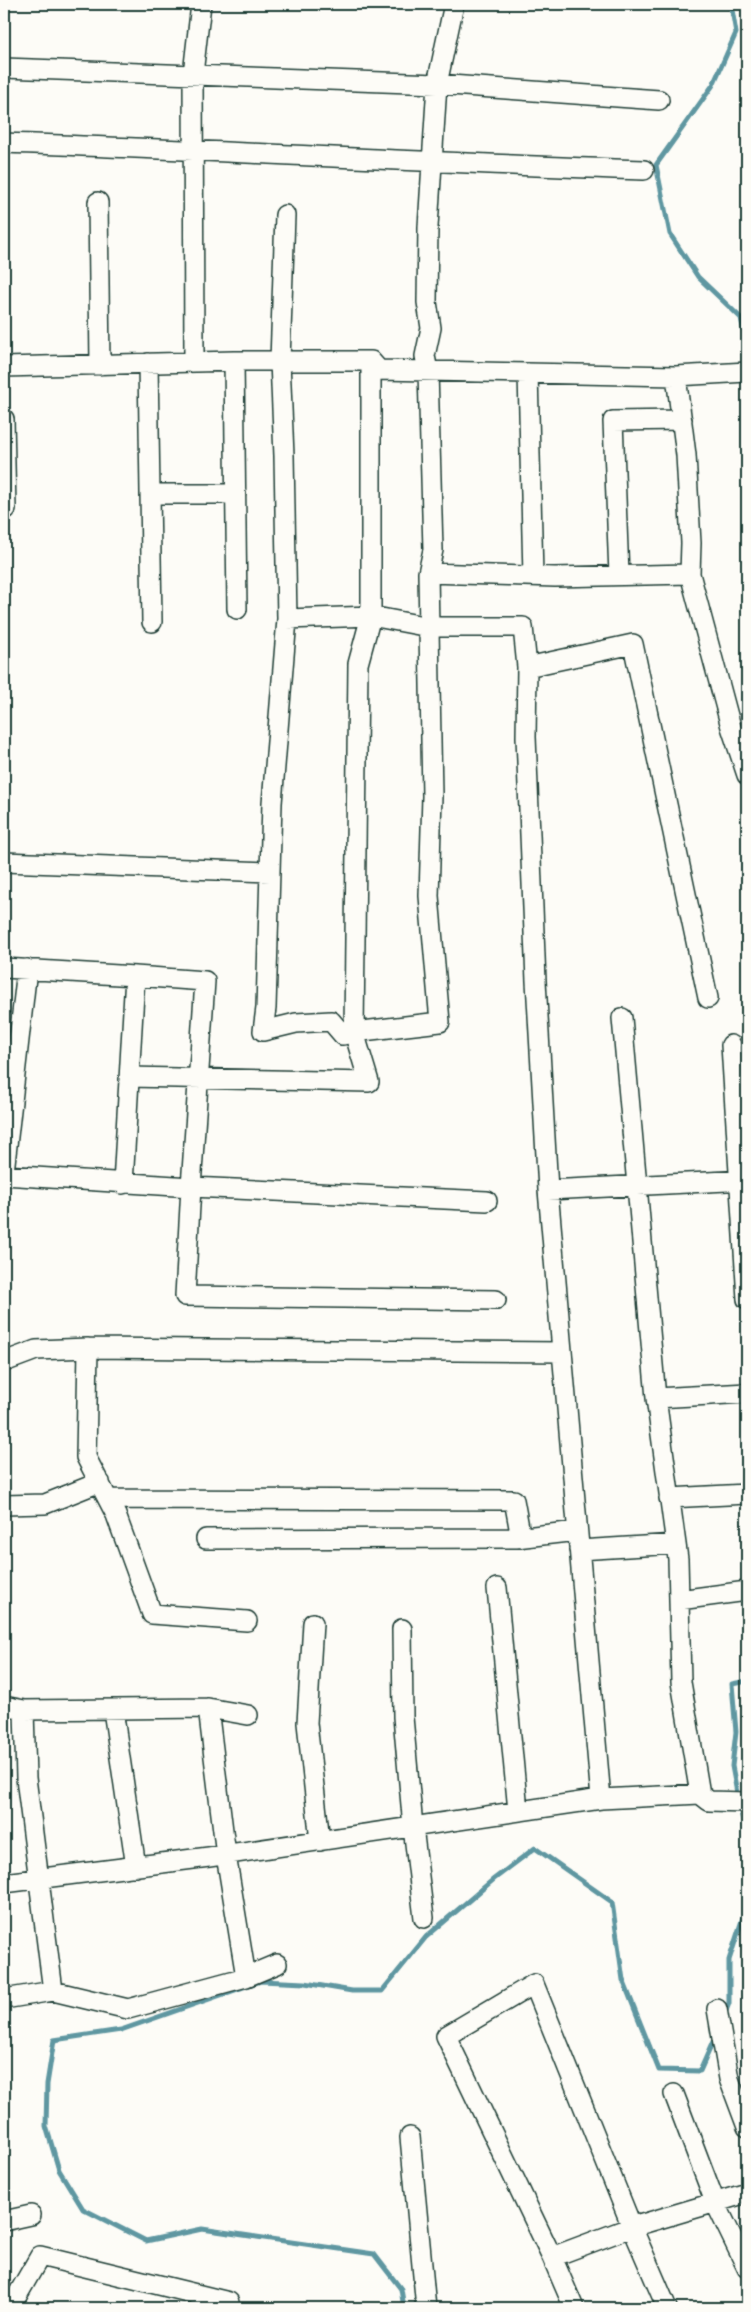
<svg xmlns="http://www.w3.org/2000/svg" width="751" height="2312" font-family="Delius,sans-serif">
<rect width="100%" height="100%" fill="#fdfcf7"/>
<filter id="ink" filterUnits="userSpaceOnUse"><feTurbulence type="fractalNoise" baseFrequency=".02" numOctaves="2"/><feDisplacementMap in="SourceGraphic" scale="10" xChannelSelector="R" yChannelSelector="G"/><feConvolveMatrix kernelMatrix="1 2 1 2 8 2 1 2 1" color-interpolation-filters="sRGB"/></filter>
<g filter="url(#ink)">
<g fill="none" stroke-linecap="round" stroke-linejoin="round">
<path stroke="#5f97a1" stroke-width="5" d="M731,4l5,29 -23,52 -57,80 14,69 28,43 43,41 6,27
M747,576v4
M738,1798l-6,-32 4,-34 -4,-48 15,-3
M740,1806l7,36
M724,2016l5,-13v-43l18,-55
M404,2308l-3,-19 -27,-35 -172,-25 -56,12 -63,-32 -24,-39 -13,-44 1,-42 7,-44 67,-10 140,-49 44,2 47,8h30l44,-54 68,-58 41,-31 77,54 11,78 36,90 41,1 16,-36"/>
<defs>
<path id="minor" d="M454,4l-17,80 -9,143 -1,75 4,26 -6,28 3,15 5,179 -5,23 127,4 135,-3
M4,68l433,16 222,16
M4,143c213,7 426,20 640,27
M98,202l2,163
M285,215l-5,146 4,95 3,163 84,-3 58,11h94l4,40 -1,70 10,244 12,209 53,609 99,-5 9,7 38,1
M234,361l3,248
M371,361v255l-13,48 -4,368 86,-10 -11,-126 3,-100 -4,-223
M194,362l-1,-288 8,-70
M148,363l4,259
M4,367l230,-6h137l8,9 297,6 71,-4
M528,373l5,203
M676,376l10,79 5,88 -1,31 41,153 16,48
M4,419l2,90h-2
M150,494h86
M619,575l-6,-154 69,-1
M527,667l106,-23 75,354
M4,862l266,10
M4,968l131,8 -12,208
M135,976l70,5 -14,206 296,14
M622,1018l34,380 22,161 3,123 19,112
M731,1045l16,254
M129,1077l240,5 -15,-50 -11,3 -12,-14 -35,2 -33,8 3,-23 6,-205 15,-184
M4,1172l23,-203
M4,1175l187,12 -6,109 311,4
M548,1190l199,-10
M88,1348l-2,109 30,58 36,99 95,7
M4,1362l32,-12 52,-2 474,4
M656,1398l91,-5
M669,1498l78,-4
M108,1499l406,1 7,38
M4,1505l41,-1 55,-22
M206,1539l310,-1 61,-7
M579,1550l97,-6
M497,1588l21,223
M679,1600l68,-9
M313,1623l-6,100 13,118
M402,1629l1,88 10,110 11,91
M4,1706l20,4 184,-2 40,7
M208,1708l18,147 20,122
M24,1710l2,68 27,213
M113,1710l23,157
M4,1883l205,-26 392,-58
M534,1984l98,243 -80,30 -106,-221z
M4,1999l49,-8 75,18 118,-32 31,-13
M717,2009l12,70 18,48
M674,2094l41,108 32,66
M410,2137l16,171
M4,2221l27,-6
M552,2257l22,51
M10,2308l30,-52 189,46v6
M667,2308l-35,-81 115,-34"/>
</defs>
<use href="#minor" stroke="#1f3d34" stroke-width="22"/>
<use href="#minor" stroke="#fdfcf7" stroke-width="19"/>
</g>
</g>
<rect width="751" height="2312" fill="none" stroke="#fdfcf7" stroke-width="20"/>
<rect x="10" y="10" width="731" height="2292" fill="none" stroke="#1f3d34" stroke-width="2" filter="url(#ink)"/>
</svg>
